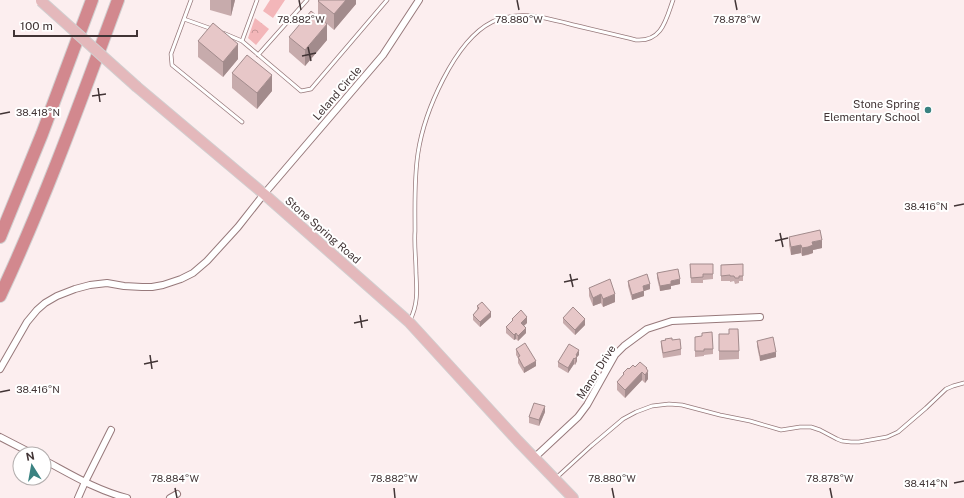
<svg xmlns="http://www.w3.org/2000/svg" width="964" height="498" font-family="'Public Sans',sans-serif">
<defs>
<pattern id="park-crowns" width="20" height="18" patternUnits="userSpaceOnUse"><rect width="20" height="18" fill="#f3b6b9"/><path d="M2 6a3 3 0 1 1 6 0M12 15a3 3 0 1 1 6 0" fill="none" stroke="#c69597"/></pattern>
</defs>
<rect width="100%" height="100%" fill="#fceeef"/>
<path fill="#f3b6b9" d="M270,0h15l-12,18 -10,-7z"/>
<path fill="url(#park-crowns)" d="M255,18l14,11 -13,16 -8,-7z"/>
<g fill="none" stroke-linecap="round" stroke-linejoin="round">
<defs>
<path id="lane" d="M191,0l-20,54 1,11 70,57
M257,0l-15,41 59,50 10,-2 76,-89
M184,19l28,10
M223,33l19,8
M258,55l49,-55
M410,320c8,-15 7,-30 6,-47 0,-14 -2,-28 -1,-42 0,-26 -1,-52 3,-78 6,-40 36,-112 74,-131 7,-4 15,-5 23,-6 17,-2 35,3 51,7 23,6 47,11 70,17 26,2 30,-20 37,-40
M556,478l35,-32 32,-27 13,-7 16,-6 17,-2 13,1 38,10 30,6 31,9 19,-3h11l9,3 17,9 5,2 9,1h8l28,-5 11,-5 28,-24 20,-19 7,-3 11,-3"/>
<path id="street" d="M0,369l27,-47 10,-12 8,-7 12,-7 18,-7 15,-4 17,-2 17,3 18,1h10l11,-2 18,-6 12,-6 14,-12 31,-34 26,-33 119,-139 36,-55
M0,437l33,17
M534,458l44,-41 9,-12 19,-34 9,-16 9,-9 23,-17 25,-8 88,-4
M44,460c28,15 52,30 83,38
M78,498l7,-16 26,-52
M170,498l7,-4"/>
<path id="primary" d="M137,87l127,107 145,128 109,119 55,57"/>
<path id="highway" d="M0,237l42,-103 50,-134
M0,296c45,-96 81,-196 118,-296"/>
</defs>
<use href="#lane" stroke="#97797b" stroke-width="4.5"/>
<use href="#street" stroke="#97797b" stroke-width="8"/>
<use href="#primary" stroke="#d1cecf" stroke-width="12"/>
<use href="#highway" stroke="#d1cecf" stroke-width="14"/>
<use href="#lane" stroke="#fff" stroke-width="3"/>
<use href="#street" stroke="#fff" stroke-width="6"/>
<use href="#primary" stroke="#e4b8bb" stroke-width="10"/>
<use href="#highway" stroke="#d2888e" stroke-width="12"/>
<defs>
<path id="primary-bridge" d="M41,1l96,86"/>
</defs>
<use href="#primary-bridge" stroke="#d1cecf" stroke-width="12" stroke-linecap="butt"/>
<use href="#primary-bridge" stroke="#e4b8bb" stroke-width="10"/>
</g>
<path fill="#c7abac" d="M210,0h25l-4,16 -21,-6z
M356,0v4l-22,26 -16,-14v-15z
M289,37l38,3 -22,26 -16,-14z
M198,41l40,18 -15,18 -25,-20z
M232,73l40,18 -15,18 -25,-21z
M789,237l33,11 -9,2v3l-5,2 -6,1 -1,-3 -10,2 -2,-10z
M690,264h23v15l-10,1v3h-12z
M743,264v17h-4v2l-4,1 -1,-3 -4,1v-1h-9v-16z
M657,273l23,11 -9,2v3l-11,2 -3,-13z
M628,281l22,8 -6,2v5l-12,4 -4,-14z
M589,288l26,14 -12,5 -2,-4 -8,3 -4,-10z
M477,306l14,11 -11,10 -7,-7v-5l4,-5z
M563,318l22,7 -10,10 -12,-12z
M512,319l15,4 -3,3 2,7 -8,8 -2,-2 -2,1 -8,-7v-6l6,-5z
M719,334l20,17v8l-20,1z
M672,340l9,9v6l-18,3 -2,-12v-5z
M757,341l19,16 -16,4 -3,-15z
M695,342l18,7v5l-9,1v1l-9,1z
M516,349l20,17 -12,7 -6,-10v-5l-2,-3z
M579,355l-2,2v4l-2,4 -1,-1 -6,9 -10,-6v-5z
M635,367l12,2 1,10 -3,4 -3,-3 -17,18 -8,-8v-8l6,-7v-2l6,-4z
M545,412l-6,14 -10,-3v-6z"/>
<path fill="#a28b8c" d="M231,0h4l-4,16z
M346,0h10v4l-22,26v-16z
M327,24v16l-22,26v-16z
M238,44v15l-15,18v-15z
M272,75v16l-15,18v-16z
M822,240v8l-9,2v3l-11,3v-8l10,-6z
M801,245v8l-10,2v-8z
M680,279v5l-9,2v3l-11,2v-5l11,-5z
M650,284v5l-6,2v5l-12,4v-5l11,-9z
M601,294v9l-8,3v-8z
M615,294v8l-12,5v-8z
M491,312v5l-11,10v-5z
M527,317v6l-6,5v-5z
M585,319v6l-10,10v-5z
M526,328v5l-8,8v-5z
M516,333v6l-2,1v-5z
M579,350v5l-2,2v4l-2,4 1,-10z
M776,352v5l-16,4v-5z
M574,358v6l-6,9v-5z
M536,361v5l-12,7v-5z
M646,368h1v5l1,-2v8l-3,4v-8z
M642,372v8l-17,18v-8z
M545,406v6l-6,14v-6z"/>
<path fill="#e7c7c8" stroke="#a28b8c" d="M319,0h27l-12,14 -16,-13z
M311,11l16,13 -22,26 -16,-13z
M213,23l25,21 -15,18 -25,-21z
M247,55l25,20 -15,18 -25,-20z
M820,230l2,10 -10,2 1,3 -5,2 -6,1 -1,-3 -10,2 -2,-10z
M690,264h23v10h-10v3l-12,1z
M743,264v12h-4v2h-4l-1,-2h-4v-1l-9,1v-11z
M678,269l2,10 -9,2v3l-11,2 -3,-13z
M647,274l3,10 -7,2 1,5 -12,4 -4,-14z
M610,279l5,15 -12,5 -2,-5 -8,4 -4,-10z
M482,302l9,10 -11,10 -7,-7 6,-7 -2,-2z
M573,307l12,12 -10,11 -12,-12z
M521,310l6,7 -6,6 5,5 -8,8 -2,-3 -2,2 -8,-8 7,-7 -1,-1z
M729,329h9l1,22h-20v-17h10z
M712,332l1,17h-9v2h-9v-14l7,-1v-3z
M773,337l3,15 -16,4 -3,-15z
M672,338v2l8,-1 1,10 -18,4 -2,-12 5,-1 -1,-1z
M525,343l11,18 -12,7 -6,-11 2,-1 -4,-7z
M569,344l10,6 -3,5 1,1 -2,3 -1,-1 -6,10 -10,-6z
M640,362l7,6h-1l2,3 -3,4 -3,-3 -17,18 -8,-8 7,-8 -1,-1 5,-5 1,1 4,-4 2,2z
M534,403l11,3 -6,14 -10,-3z"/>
<path fill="none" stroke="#413435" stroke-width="1.5" d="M299,0l2,10M517,0l2,10M735,0l2,10M308,47l3,14M302,56l14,-3M98,88l2,14M92,96l14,-2M0,114l10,-2M954,206l10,-2M780,233l3,14M775,241l13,-3M570,274l3,13M564,282l14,-3M360,315l2,13M354,323l14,-3M150,355l2,14M144,364l14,-3M0,392l10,-2M954,483l10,-2M175,488l2,10M394,488l1,10M612,488l2,10M830,488l2,10"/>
<circle fill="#3a8281" stroke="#fff" stroke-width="1.5" cx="928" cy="110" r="4"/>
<g text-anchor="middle" stroke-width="4" stroke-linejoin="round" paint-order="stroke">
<g font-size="11" fill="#413435" stroke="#fff">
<text transform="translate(337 93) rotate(-49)" y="4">Leland Circle</text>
<text transform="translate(323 230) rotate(41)" y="4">Stone Spring Road</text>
<text transform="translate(596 372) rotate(-57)" y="4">Manor Drive</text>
</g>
<g font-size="11" fill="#413435" stroke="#fff" text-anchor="end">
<text x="920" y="108">Stone Spring<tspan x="920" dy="13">Elementary School</tspan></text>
</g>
</g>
<g font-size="10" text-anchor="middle" fill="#413435" stroke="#fff" stroke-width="4" stroke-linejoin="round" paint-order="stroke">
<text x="301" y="23">78.882°W</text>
<text x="519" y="23">78.880°W</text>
<text x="737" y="23">78.878°W</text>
<text x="38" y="116">38.418°N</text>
<text x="926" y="210">38.416°N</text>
<text x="38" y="393">38.416°N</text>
<text x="175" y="482">78.884°W</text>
<text x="394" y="482">78.882°W</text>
<text x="612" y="482">78.880°W</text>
<text x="830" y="482">78.878°W</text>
<text x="926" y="487">38.414°N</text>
</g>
<g transform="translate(32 466) rotate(349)"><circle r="19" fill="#ffffff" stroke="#b3aeae"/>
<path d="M0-3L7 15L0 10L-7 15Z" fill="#3a8281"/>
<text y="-6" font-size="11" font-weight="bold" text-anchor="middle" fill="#413435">N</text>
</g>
<path d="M14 30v6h123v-6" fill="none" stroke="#413435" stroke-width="2"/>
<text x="20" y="30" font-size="12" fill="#413435" stroke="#ffffff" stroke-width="3" paint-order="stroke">100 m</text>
</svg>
